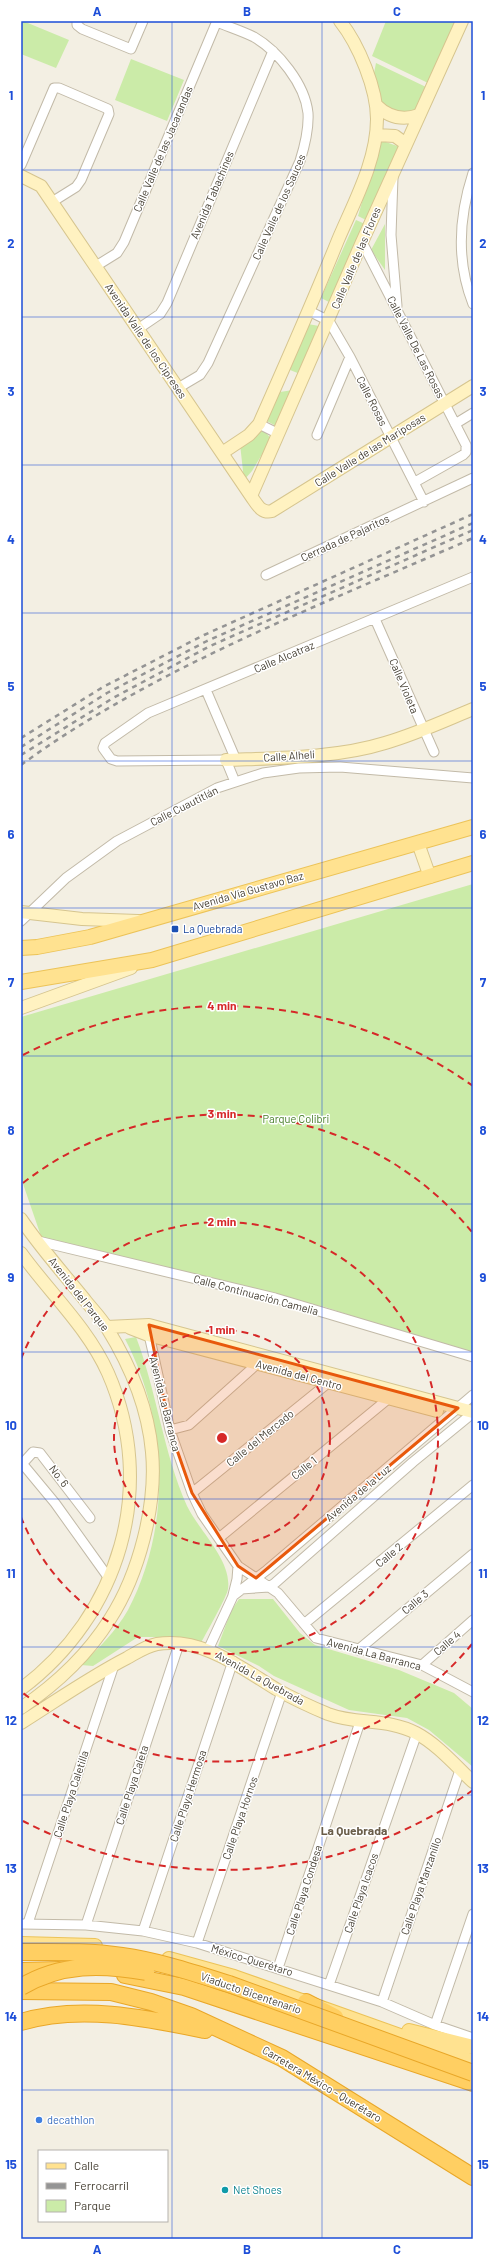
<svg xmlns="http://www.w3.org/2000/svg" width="494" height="2260" font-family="Barlow,sans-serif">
<rect width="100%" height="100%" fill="#f3efe3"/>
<path fill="#cbeba8" d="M23,21l46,19 -13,28 -35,-14v-29z
M386,21h72l-30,62 -56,-27z
M131,59l53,21 -17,41 -52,-21z
M376,63l50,24 -8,21 -10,8h-12l-18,-14 -5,-24z
M380,140l20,7 -32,74 -10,-5z
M356,220l9,4 -32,80 -12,-6z
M385,224v46l-14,-20z
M308,324l11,2 -19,48 -10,-4z
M293,390l-17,36 -11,-6 15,-28z
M264,430l7,9 -19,32 -8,9 -4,-36z
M473,884v472l-148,-49 -282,-65 -22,-64v-161z
M136,1337c21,55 27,115 51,169 12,25 45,54 41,83 -1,8 -22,44 -27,54l-26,-6h-37l-45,29 -12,-1c18,-17 35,-34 47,-55 44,-84 40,-189 -3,-271z
M239,1599h34l27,34 15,12 84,25 55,23 19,16v58l-44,-37 -22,-12 -58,-8 -75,-34 -15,-10 -41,-20 13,-35z"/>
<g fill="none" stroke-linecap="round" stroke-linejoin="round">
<defs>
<path id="street" d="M77,21v4l5,4 49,20 12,-28
M21,165l33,-77h5l49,21 1,5 -28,66 -5,7 -24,15
M473,173c-14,43 -17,88 0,131
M393,177l-2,58 6,71
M362,242l104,203v7l-3,3 -48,27
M96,266l21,-13 7,-11 93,-221
M309,311l20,10 21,36 74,145
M138,329l22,-15 7,-11 106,-252
M178,388l22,-13 8,-12 92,-202c5,-16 9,-32 8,-48 -3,-29 -30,-62 -54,-76 -12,-6 -25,-10 -37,-15
M259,424l20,10
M455,424l18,-11
M317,435l33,-78
M266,575l207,-97
M375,619l59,133
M206,690l30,70
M235,782l-9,-22 -109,1 -6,-2 -8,-11 2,-5 43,-30 325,-136
M21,921l45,-43 51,-37 100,-53 46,-15 36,-5 41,-1 133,11
M38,1241l237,57 198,59
M148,1330l22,100 22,63 10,21 36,52 40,27 38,45 106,27 51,27
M170,1430l19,-5 68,-61
M21,1462l34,41 53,74
M23,1463l10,-11 7,1 50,65
M192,1493l136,-110
M219,1538l169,-139
M241,1589l28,-2 6,-4 138,-121 60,-49
M233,1595l4,-16 1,-13
M304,1624l169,-139
M208,1650l25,-54 34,-26 206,-175
M358,1650l115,-96
M422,1665l51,-45
M28,1923l86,-258
M21,1924l65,1 57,6 54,12 185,59 53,23 38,13
M86,1925l93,-281
M143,1931l90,-270
M197,1943l85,-251
M278,1968l82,-246
M329,1985l88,-252
M382,2002l78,-232
M435,2025l38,-111"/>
<path id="secondary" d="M376,105c12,12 26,16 43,10
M376,135l19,1 11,8
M21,176l20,10 210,310c6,8 10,18 21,15l201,-125
M222,453l27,-18 10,-11c27,-61 54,-122 79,-184 16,-38 39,-79 39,-121 0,-30 -18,-74 -37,-98
M251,496l111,-254 100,-221
M226,760c51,-2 111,-2 159,-17 31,-9 59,-22 88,-34
M418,843l12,34
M21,912l61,7 56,2
M21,1008l110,-40
M21,1219c19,28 42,54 64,81 7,9 16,18 22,28 23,37 41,80 45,124 5,53 -13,122 -42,167 -22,35 -55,66 -89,89
M21,1253c28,39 67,75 87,120 50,114 12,242 -87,316
M107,1327l42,-2 324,87
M130,1328l18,7 289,76
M21,1723c35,-22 69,-46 106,-65 9,-5 19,-12 30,-14 45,-7 83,23 119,45 16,9 35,18 52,25 29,11 60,4 88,19 21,11 40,33 57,49"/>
<path id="primary" d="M21,948l16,-1 53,-10 383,-110
M21,982l131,-22 321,-97
M21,1944l74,2
M169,1959l65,18 239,85
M409,2031l64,16"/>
<path id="highway" d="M21,1971l38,-1
M125,1975l59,12 289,96
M21,1991l90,1 40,10 40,14 91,42 191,119
M306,2002l29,15
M21,2022c59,-18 125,-4 184,8"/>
</defs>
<use href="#street" stroke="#c2baa8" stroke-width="11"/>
<use href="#secondary" stroke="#d6c58f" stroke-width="14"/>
<use href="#primary" stroke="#ecc358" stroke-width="16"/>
<use href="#highway" stroke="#e9a728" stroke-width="18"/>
<use href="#street" stroke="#fff" stroke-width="9"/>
<use href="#secondary" stroke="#fff2c1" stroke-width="12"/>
<use href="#primary" stroke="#ffe290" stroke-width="14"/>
<use href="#highway" stroke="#ffcf62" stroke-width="16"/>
<path stroke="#949494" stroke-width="2.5" stroke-dasharray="5 5" stroke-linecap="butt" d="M21,738l82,-51 101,-52 269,-121
M21,747l86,-54 100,-52 266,-118
M21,755l92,-57 97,-52 263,-116
M21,765c134,-98 301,-160 452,-227"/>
<defs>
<path id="highway-bridge" d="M21,1952c34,0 68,-1 101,4 36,5 72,17 107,28l244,89
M21,1987c40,-24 81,-23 125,-15"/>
</defs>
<use href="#highway-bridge" stroke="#e9a728" stroke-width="18" stroke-linecap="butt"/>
<use href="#highway-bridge" stroke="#ffcf62" stroke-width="16"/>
</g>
<path fill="#e8590c" fill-opacity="0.2" stroke="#e8590c" stroke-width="3" stroke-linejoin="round" d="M149,1325l309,83 -202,170 -18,-12 -46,-73 -22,-63z"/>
<path fill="none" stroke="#1d4ed8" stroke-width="1" stroke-opacity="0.55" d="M172,21v2218M322,21v2218M21,170h452M21,317h452M21,465h452M21,613h452M21,761h452M21,908h452M21,1056h452M21,1204h452M21,1352h452M21,1499h452M21,1647h452M21,1795h452M21,1943h452M21,2090h452"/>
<g fill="none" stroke="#d62828" stroke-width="2" stroke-dasharray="7 5">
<circle cx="222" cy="1438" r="108"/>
<path d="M21 1359A216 216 0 1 1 21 1517"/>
<path d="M472 1644A324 324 0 0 1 23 1693M23 1183A324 324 0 0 1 472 1232"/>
<path d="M473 1790A432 432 0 0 1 23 1821M23 1055A432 432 0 0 1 473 1086"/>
</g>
<rect fill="#1a4fb4" stroke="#fff" stroke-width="1.5" x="171" y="925" width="8" height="8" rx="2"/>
<circle fill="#3f7fe0" stroke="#fff" stroke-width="1.5" cx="39" cy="2120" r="4"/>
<circle fill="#0f9aa8" stroke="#fff" stroke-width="1.5" cx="225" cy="2190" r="4"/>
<g text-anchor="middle" stroke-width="3" stroke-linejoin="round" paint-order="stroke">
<g font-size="11" fill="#453f33" stroke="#fff">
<text transform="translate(163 149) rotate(-67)" y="4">Calle Valle de las Jacarandas</text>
<text transform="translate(212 195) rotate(-67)" y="4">Avenida Tabachines</text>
<text transform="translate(279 207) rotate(-66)" y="4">Calle Valle de los Sauces</text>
<text transform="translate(356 258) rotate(-67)" y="4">Calle Valle de las Flores</text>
<text transform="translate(146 341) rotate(56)" y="4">Avenida Valle de los Cipreses</text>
<text transform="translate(416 347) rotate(63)" y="4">Calle Valle De Las Rosas</text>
<text transform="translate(372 401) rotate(63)" y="4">Calle Rosas</text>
<text transform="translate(370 450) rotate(-32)" y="4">Calle Valle de las Mariposas</text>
<text transform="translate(345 538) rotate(-25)" y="4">Cerrada de Pajaritos</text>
<text transform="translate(284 657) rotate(-23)" y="4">Calle Alcatraz</text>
<text transform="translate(404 686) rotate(67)" y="4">Calle Violeta</text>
<text transform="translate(289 756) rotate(-4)" y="4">Calle Alhelí</text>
<text transform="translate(184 806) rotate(-27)" y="4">Calle Cuautitlán</text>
<text transform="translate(248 891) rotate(-16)" y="4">Avenida Vía Gustavo Baz</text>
<text transform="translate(79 1294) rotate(52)" y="4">Avenida del Parque</text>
<text transform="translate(256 1295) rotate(15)" y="4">Calle Continuación Camelia</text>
<text transform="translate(299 1375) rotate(15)" y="4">Avenida del Centro</text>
<text transform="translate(165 1404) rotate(76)" y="4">Avenida La Barranca</text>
<text transform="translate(260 1438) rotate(-39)" y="4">Calle del Mercado</text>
<text transform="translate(304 1468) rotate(-39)" y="4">Calle 1</text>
<text transform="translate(59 1476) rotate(53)" y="4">No. 6</text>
<text transform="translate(358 1493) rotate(-40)" y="4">Avenida de la Luz</text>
<text transform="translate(389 1555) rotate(-40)" y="4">Calle 2</text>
<text transform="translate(415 1602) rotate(-40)" y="4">Calle 3</text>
<text transform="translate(447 1643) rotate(-41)" y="4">Calle 4</text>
<text transform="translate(374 1654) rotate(15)" y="4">Avenida La Barranca</text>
<text transform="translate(260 1678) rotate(29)" y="4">Avenida La Quebrada</text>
<text transform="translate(132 1785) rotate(-72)" y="4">Calle Playa Caleta</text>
<text transform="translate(71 1794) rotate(-72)" y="4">Calle Playa Caletilla</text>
<text transform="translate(188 1796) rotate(-72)" y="4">Calle Playa Hermosa</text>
<text transform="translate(240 1818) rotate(-71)" y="4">Calle Playa Hornos</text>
<text transform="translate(421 1886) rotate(-71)" y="4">Calle Playa Manzanillo</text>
<text transform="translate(304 1890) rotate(-72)" y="4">Calle Playa Condesa</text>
<text transform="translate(361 1893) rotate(-71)" y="4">Calle Playa Icacos</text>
<text transform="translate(252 1960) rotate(17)" y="4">México-Querétaro</text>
<text transform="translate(251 1993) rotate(19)" y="4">Viaducto Bicentenario</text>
<text transform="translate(322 2084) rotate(31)" y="4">Carretera México - Querétaro</text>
</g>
<g font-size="11" fill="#164399" stroke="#fff" text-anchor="start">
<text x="183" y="933">La Quebrada</text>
</g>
<g font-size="11" fill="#427b22" stroke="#fff">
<text x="296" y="1123">Parque Colibri</text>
</g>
<g font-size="11" fill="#366cbe" stroke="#fff" text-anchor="start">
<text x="47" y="2124">decathlon</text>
</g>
<g font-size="11" fill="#0d838f" stroke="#fff" text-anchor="start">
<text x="233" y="2194">Net Shoes</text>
</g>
<g font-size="12" font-weight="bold" fill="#695d49" stroke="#fff">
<text x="354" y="1835">La Quebrada</text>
</g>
</g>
<circle cx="222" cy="1438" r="6" fill="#d62828" stroke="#fff" stroke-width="2"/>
<g font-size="12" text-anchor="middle" font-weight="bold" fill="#d62828" stroke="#fff" stroke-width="3" stroke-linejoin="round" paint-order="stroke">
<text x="222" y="1010">4 min</text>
<text x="222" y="1118">3 min</text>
<text x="222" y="1226">2 min</text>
<text x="222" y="1334">1 min</text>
</g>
<rect width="494" height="2260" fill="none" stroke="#ffffff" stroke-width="44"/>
<rect x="38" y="2150" width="130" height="72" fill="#ffffff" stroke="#b5b2ad"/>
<rect x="46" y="2163" width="20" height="6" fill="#ffe290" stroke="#b5b2ad"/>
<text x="74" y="2170" font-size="12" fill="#453f33">Calle</text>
<rect x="46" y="2183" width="20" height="6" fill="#949494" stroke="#b5b2ad"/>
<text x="74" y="2190" font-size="12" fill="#453f33">Ferrocarril</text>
<rect x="46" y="2200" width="20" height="12" fill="#cbeba8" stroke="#b5b2ad"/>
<text x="74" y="2210" font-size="12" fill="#453f33">Parque</text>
<rect x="22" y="22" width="450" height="2216" fill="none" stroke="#1d4ed8" stroke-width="1.5"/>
<g font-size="13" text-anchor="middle" font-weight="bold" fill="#1d4ed8">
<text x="97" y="16">A</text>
<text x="247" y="16">B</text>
<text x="397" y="16">C</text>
<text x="11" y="100">1</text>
<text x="483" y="100">1</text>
<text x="11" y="248">2</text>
<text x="483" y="248">2</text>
<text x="11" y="396">3</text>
<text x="483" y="396">3</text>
<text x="11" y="544">4</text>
<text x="483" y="544">4</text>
<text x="11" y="691">5</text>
<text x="483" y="691">5</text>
<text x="11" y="839">6</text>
<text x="483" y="839">6</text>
<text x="11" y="987">7</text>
<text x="483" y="987">7</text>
<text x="11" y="1135">8</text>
<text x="483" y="1135">8</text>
<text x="11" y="1282">9</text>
<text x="483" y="1282">9</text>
<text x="11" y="1430">10</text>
<text x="483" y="1430">10</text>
<text x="11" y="1578">11</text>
<text x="483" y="1578">11</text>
<text x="11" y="1725">12</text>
<text x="483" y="1725">12</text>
<text x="11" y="1873">13</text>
<text x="483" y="1873">13</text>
<text x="11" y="2021">14</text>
<text x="483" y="2021">14</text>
<text x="11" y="2169">15</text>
<text x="483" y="2169">15</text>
<text x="97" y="2254">A</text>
<text x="247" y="2254">B</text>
<text x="397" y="2254">C</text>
</g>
</svg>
